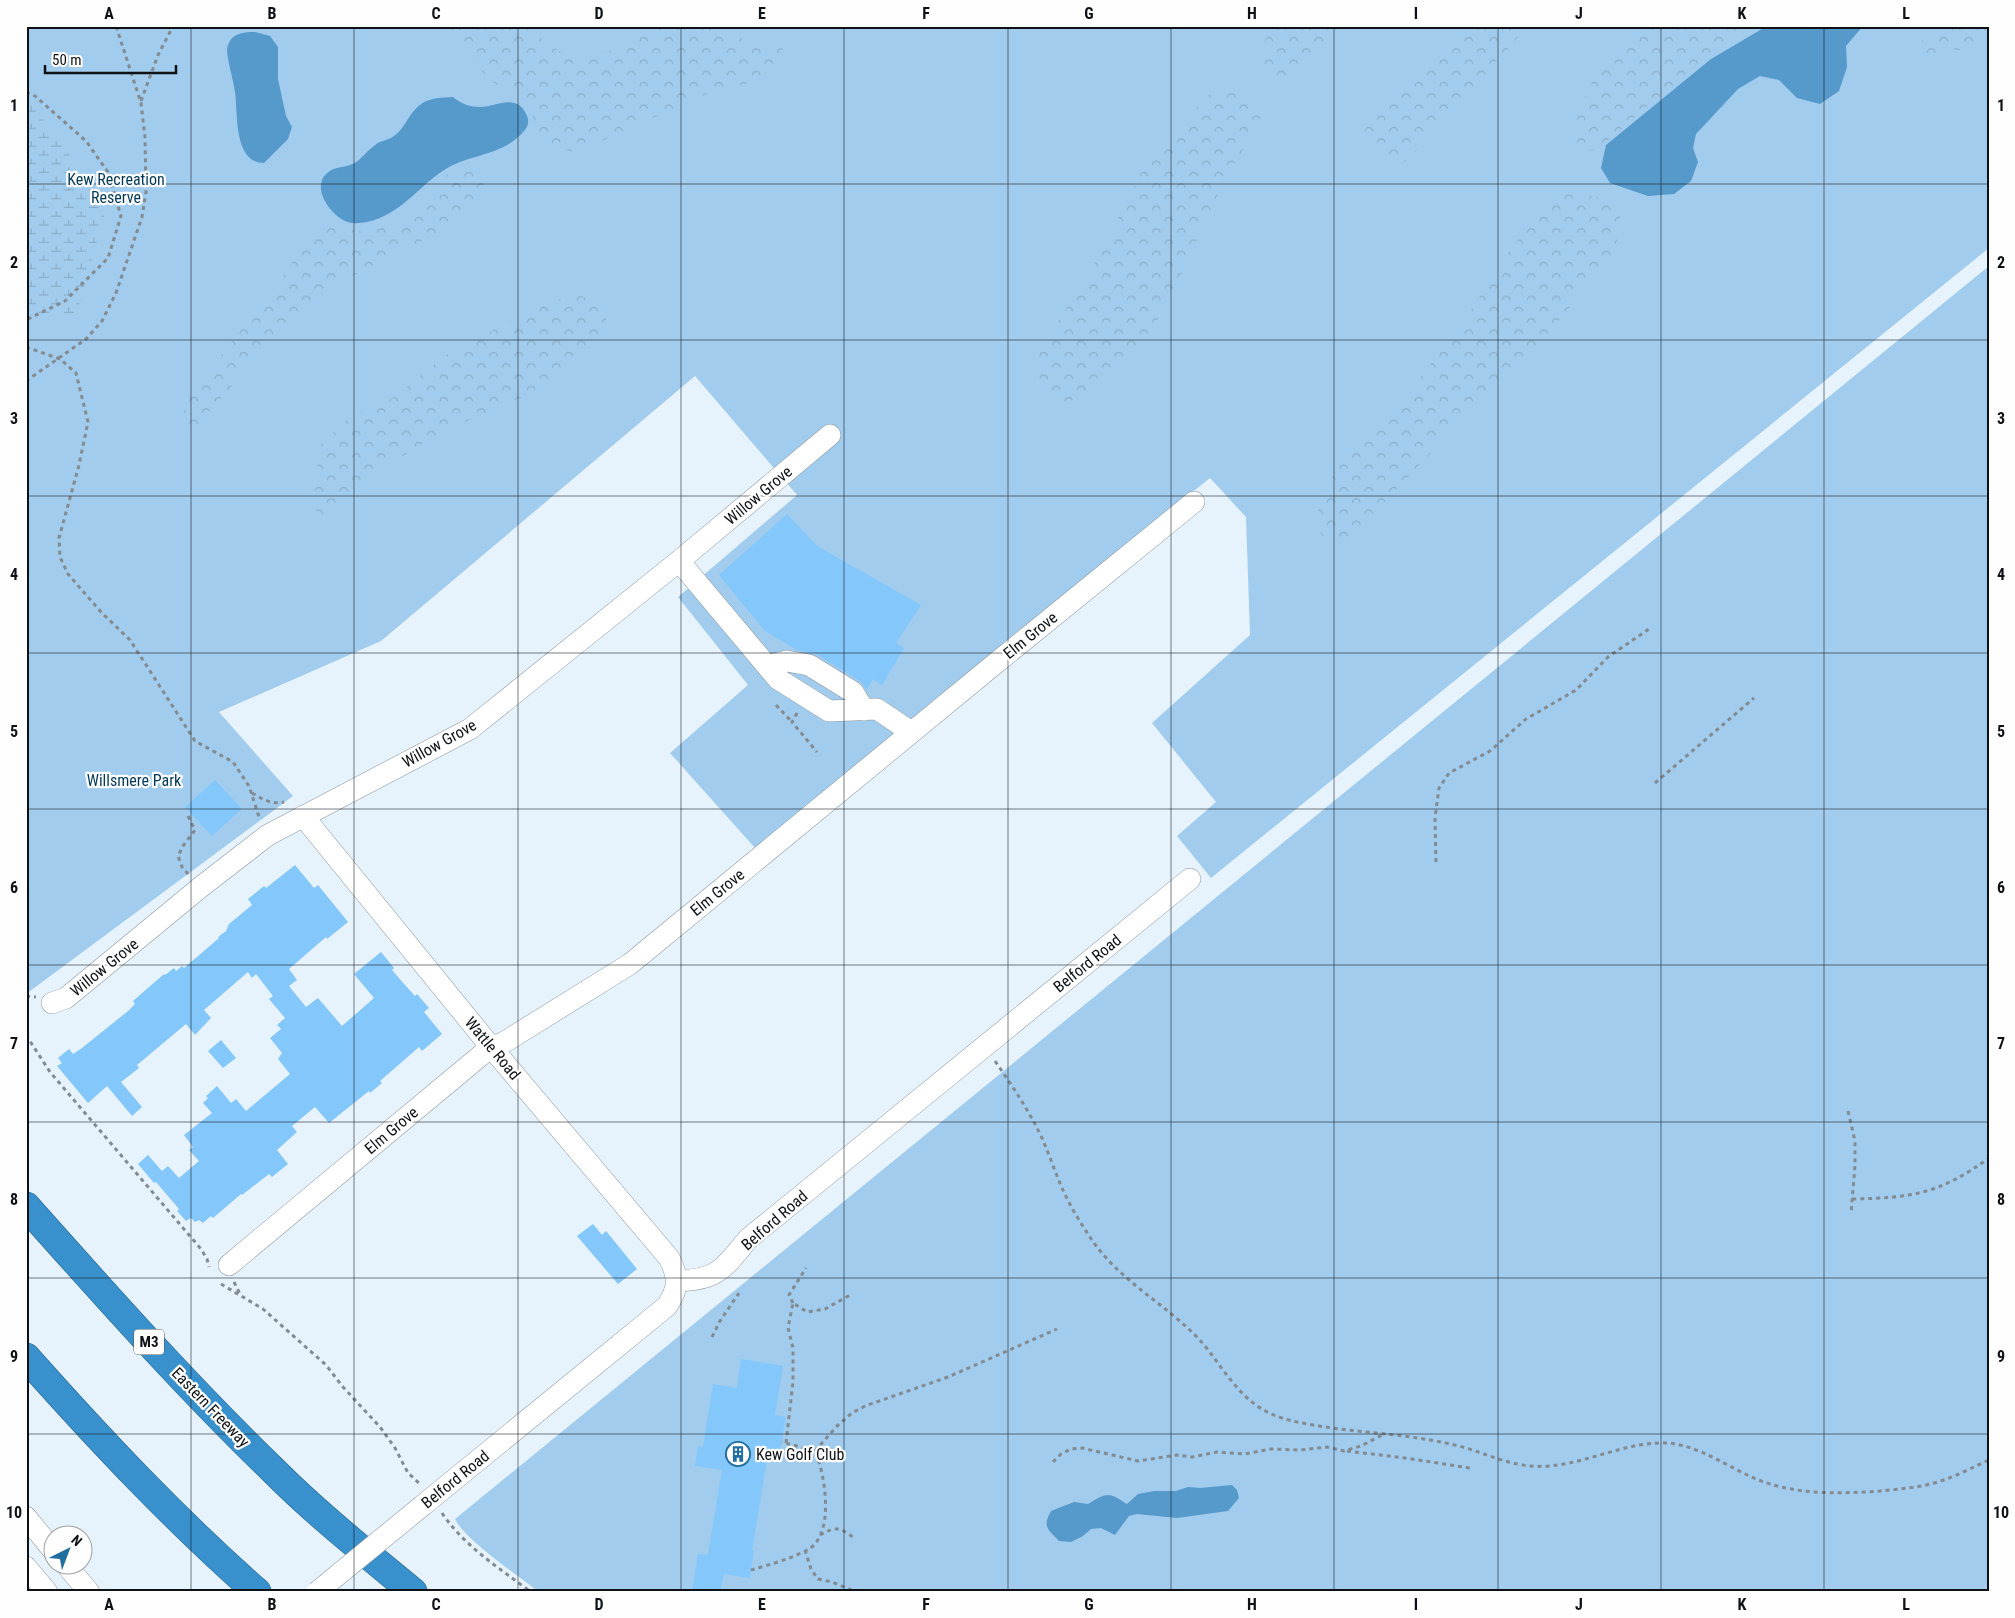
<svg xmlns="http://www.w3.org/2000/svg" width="2015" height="1618" font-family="'Roboto Condensed',sans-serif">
<defs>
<pattern id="forest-crowns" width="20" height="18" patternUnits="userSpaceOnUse" patternTransform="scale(1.25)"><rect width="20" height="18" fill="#a2cced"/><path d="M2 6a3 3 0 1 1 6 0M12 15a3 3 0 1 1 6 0" fill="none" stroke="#8aaeca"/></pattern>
<pattern id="wetland-marsh" width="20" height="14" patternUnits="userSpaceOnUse" patternTransform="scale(1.25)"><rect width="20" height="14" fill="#a2cced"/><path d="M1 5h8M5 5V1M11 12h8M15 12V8" fill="none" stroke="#8aaeca"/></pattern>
</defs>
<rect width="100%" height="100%" fill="#e6f3fd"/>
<path fill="#a2cced" d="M26,26h1963v222l-778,630 -34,-42 39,-34 -64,-79 98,-88 -4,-118 -36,-39 -281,226 -173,145 -86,-96 78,-68 -70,-88 119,-102 -102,-119 -314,265 -162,71 74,84 -267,198z
M1989,266v1326h-1450c-19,-15 -75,-53 -84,-73z"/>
<path fill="url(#forest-crowns)" d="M449,26h74l39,27 19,4 28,-6 34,-18 25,-7h44l6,1 30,15 34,5 3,15 -23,18 -51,12 -134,60 -19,-3 -21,-20 -6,-19 -11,-13 -26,-14 -18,-17 -24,-29z
M1276,26h67l-37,41 -21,12 -18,-9 -7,-10 5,-20z
M1466,26h62l-120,134 -15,7 -17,-11 -13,-22 5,-10z
M1642,26h116l-50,30 -107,90c-11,7 -17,7 -28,1v-25l28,-58z
M1940,26h49v14l-20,12 -17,-3 -27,12 -7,-5 -3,-6 4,-7z
M1233,86l17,8 11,22 -11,23 -22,34 -64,138 -27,39 -56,48 -19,5 -16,-12 -10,-19 4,-25 25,-36 40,-66 41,-82 68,-74z
M474,166l8,7 2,15 -14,21 -15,15 -17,10 -46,21 -53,28 -31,23 -55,55 -55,64 -9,3 -5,-3v-13l8,-20c30,-38 61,-76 90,-115 18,-22 20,-39 47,-55 10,3 23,9 33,9 20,0 41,-10 56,-23 20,-19 23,-40 56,-42z
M1571,191l30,7 16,11 6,18 -11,26 -68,87 -51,48 -142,149 -14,5 -13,-3 -8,-15 5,-30 34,-52 44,-38 63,-80 46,-71 38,-50z
M579,295l16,7 11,11v21l-29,30 -31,23 -104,45 -54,33 -61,55 -11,-9 -1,-31 6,-36 30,-28 40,-17 62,-49 102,-50z"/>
<path fill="url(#wetland-marsh)" d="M26,97l81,108 -31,111h-50z"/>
<path fill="#5699cb" d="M1767,26h96l-17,20 1,21 -8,24 -19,13 -23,-6 -18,-18 -19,-4 -22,13 -42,45 -3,14 5,14 -7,19 -17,13 -26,2 -38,-13 -9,-15 5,-23 105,-86z
M255,32l15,4 8,11v32l8,37 6,11 -4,12 -24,24c-31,0 -26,-51 -29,-71 -2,-14 -7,-28 -8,-42 2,-16 14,-18 28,-18z
M453,97c8,7 17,10 27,10 17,0 37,-15 47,9 4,9 -3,16 -10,22 -21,18 -50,17 -73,32 -26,17 -44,45 -77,52 -6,1 -14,2 -19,0 -16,-5 -37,-33 -22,-48 7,-7 15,-6 24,-9 7,-2 13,-9 18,-14 4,-3 7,-7 12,-9 5,-2 10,-3 14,-6 6,-4 10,-11 14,-17 13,-20 22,-21 45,-22z
M1232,1485l5,5 2,8 -11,13 -51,7 -40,-4 -8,2 -14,19 -14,-7 -10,1 -8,7 -12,6 -12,-1c-11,-12 -17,-14 -8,-30l23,-9 14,2c20,-12 20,-12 39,0l11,-10 16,-3h22l12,-4 12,1z"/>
<path fill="#83c7fb" d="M787,514l30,32 104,59 -25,38 8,5 -22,37 -9,-6 -6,11 -7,-9 -44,-27 -19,-4 -32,-19 -46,-56z
M215,780l27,29 -30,27 -27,-29z
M295,865l19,23 4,-3 30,37 -21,17 -1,-2 -37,32 8,11 -8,6 17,21 12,-9 24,28 32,-28 -20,-24 27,-22 13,16 -2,2 13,15 10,11 2,-2 12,14 -5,4 18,22 -20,17 -3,-4 -39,34 2,2 -12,10 -1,-2 -40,32 -14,-16 -23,19 5,6 -20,18 11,14 -16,13 -3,-3 -27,21 -1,-1 -28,24 -2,-2 -8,7 -4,-3 -4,2 -4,-4 -5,3 -9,-10 2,-2 -23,-27 -2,1 -16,-19 10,-9 14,16 6,-5 11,12 20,-17 -10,-11 4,-3 -9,-12 28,-22 -9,-10 5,-5 -2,-2 11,-10 14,17 5,-4 10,12 44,-37 -12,-15 4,-6 -12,-15 11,-9 -4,-4 8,-7 -16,-19 4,-3 -17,-22 -4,4 -4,-6 -44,38 7,8 -16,17 -9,-11 -49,41 2,3 -18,14 21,25 -10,9 -25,-30 -19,17 -31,-37 5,-3 -4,-5 11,-9 4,5 9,-6 46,-37 7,-7 -2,-3 31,-27 1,1 9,-7 2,3 6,-5 2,2 35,-30 -1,-1 8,-6 3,-7 23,-19 -4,-6 16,-13 2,2z
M221,1040l15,18 -13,10 -15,-17z
M593,1224l9,11 4,-4 31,38 -19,15 -41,-48z
M741,1359l42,7 -8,49 11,2 -8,45 -11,-2 -15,90h2l-4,28 -26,-4 -4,18h-28l6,-38 10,1 14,-85 -27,-4 3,-20 5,1 10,-63 24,4z"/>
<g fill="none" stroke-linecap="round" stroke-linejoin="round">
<defs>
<path id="minor" d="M679,561l99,118 51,32 48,-2 34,23
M767,666l20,-5 22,4 44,27 11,18
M303,816l188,231 178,211c10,19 10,30 -2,48l-245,200
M52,1003l14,-5 136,-112 66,-51 202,-106 209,-168 151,-126
M229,1265l262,-218 12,-4 127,-79 366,-301 198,-161
M677,1281c41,-1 46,-12 71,-42l442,-360
M26,1517l26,32
M67,1566l22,26
M26,1567l21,25"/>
<path id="highway" d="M26,1206c81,91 162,182 249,266 43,43 91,81 138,120
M26,1357c73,82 148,162 231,235"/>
</defs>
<use href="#minor" stroke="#8b97a0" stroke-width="22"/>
<use href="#highway" stroke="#29648c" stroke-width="29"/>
<path stroke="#828b92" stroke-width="3" stroke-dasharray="4 4" stroke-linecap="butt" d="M26,92l9,4 51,45 22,31 13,44 -13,42 -43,43 -39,19
M141,101l17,-46 15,-29
M26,347l34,12 16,14 12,49 -9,43 -20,73 1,19 8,17 33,38 29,28 65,101 38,21 16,24 11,34
M26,381l60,-42 16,-18 14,-28 26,-76 4,-25 -1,-55 -4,-34 -25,-77
M776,705l16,17
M797,713l-5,9 25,30
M1655,783l99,-85
M252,793c10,6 20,12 32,9
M188,816l7,14 -12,16 -5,10 4,11 7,8
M1436,862l-1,-44 4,-30 10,-15 41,-22 36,-32 50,-29 32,-33 44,-30
M26,996l10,1
M26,1035l24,37 151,177 6,10 2,8
M995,1061c18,26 33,48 47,77 7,16 13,34 20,50 8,18 19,36 30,52 28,41 72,63 106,98 21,23 36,54 64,71 16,10 38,14 57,17 43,7 88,8 131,18 27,5 53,20 81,22 46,4 90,-25 136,-23 31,2 61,24 89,36 39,16 82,15 124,12 18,-2 37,-3 54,-8 19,-5 37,-15 55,-23
M1848,1111l7,30v24l-4,49
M1852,1199c60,-1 87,-5 137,-41
M234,1282l7,14
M221,1284l42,25 63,56 17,22 37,40 15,21 13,25 12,11
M793,1303l-4,-8 17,-27
M712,1337l8,-16 19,-28
M786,1443l7,-61v-34l-5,-20 5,-25 14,9 18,-3 27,-15
M815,1451l22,-25 15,-13 13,-7 83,-29 109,-48
M1347,1451l58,7 65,10
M1053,1462l8,-8 10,-5 11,-1 56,13 39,-6 15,2 25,-5 27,2 27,-5 29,1 27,-3 17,4 17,-5 21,-11
M442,1513c22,33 57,55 89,79
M820,1535c16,-9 20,-8 34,3
M805,1550l6,19 7,10 14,3 24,10
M751,1570c17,-5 43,-12 58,-21 26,-16 16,-76 6,-98l-33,-9
M995,1592h5"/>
<use href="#minor" stroke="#fff" stroke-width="21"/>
<use href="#highway" stroke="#3890cc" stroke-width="28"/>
<defs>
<path id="minor-bridge" d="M317,1592l105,-86"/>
</defs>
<use href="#minor-bridge" stroke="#8b97a0" stroke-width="22" stroke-linecap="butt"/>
<use href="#minor-bridge" stroke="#fff" stroke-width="21"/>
</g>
<path fill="none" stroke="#0e1216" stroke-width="1" stroke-opacity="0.55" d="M191,26v1566M354,26v1566M518,26v1566M681,26v1566M844,26v1566M1008,26v1566M1171,26v1566M1334,26v1566M1498,26v1566M1661,26v1566M1824,26v1566M26,184h1963M26,340h1963M26,496h1963M26,653h1963M26,809h1963M26,965h1963M26,1122h1963M26,1278h1963M26,1434h1963"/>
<defs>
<symbol id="building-ring" viewBox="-11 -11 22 22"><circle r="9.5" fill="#fefefe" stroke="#206da0" stroke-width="1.5"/><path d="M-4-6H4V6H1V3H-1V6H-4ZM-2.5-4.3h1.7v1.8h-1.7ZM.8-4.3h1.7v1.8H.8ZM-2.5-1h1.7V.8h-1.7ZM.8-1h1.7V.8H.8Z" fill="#206da0"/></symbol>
</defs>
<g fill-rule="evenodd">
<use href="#building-ring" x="724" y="1440" width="28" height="28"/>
</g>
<g text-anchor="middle" stroke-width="4.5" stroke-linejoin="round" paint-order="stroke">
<rect fill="#fefefe" stroke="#56595c" stroke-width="1" x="134" y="1329.5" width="30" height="25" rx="4"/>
<g font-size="15" font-weight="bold" fill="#0e1216">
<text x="149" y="1347">M3</text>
</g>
<g font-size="16" fill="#00395a" stroke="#fefefe">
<text x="116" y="185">Kew Recreation<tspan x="116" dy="18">Reserve</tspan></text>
<text x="134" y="786">Willsmere Park</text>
</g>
<g font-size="16" fill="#0e1216" stroke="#fefefe">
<text transform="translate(758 495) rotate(-40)" y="6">Willow Grove</text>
<text transform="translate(1030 635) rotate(-39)" y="6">Elm Grove</text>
<text transform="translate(439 743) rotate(-29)" y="6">Willow Grove</text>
<text transform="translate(717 892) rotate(-39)" y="6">Elm Grove</text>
<text transform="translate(1087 963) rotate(-39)" y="6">Belford Road</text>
<text transform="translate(104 967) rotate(-39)" y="6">Willow Grove</text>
<text transform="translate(493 1048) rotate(50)" y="6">Wattle Road</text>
<text transform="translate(391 1130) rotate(-40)" y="6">Elm Grove</text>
<text transform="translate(774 1220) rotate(-41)" y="6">Belford Road</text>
<text transform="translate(211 1407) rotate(46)" y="6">Eastern Freeway</text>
<text transform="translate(455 1479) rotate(-39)" y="6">Belford Road</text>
</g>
<g font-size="16" fill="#0e1216" stroke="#fefefe" text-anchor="start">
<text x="756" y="1460">Kew Golf Club</text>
</g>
</g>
<rect width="2015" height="1618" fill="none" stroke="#fefefe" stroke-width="55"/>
<g transform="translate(68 1550) rotate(42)"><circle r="24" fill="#fefefe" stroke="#9ea0a1"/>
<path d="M0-4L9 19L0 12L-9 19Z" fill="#206da0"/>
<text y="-8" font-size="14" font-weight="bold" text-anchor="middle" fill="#0e1216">N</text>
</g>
<path d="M45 65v8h131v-8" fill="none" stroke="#0e1216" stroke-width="2.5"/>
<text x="52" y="65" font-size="15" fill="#0e1216" stroke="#fefefe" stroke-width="4" paint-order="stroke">50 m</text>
<rect x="28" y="28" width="1960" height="1562" fill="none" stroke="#0e1216" stroke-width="2"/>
<g font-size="16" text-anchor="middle" font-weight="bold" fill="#0e1216">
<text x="109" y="19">A</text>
<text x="272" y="19">B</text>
<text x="436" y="19">C</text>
<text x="599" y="19">D</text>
<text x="762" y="19">E</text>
<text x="926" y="19">F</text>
<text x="1089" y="19">G</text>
<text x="1252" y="19">H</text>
<text x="1416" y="19">I</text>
<text x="1579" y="19">J</text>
<text x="1742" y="19">K</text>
<text x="1906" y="19">L</text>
<text x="14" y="111">1</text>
<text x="2001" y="111">1</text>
<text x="14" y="268">2</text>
<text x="2001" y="268">2</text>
<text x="14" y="424">3</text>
<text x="2001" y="424">3</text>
<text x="14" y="580">4</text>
<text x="2001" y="580">4</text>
<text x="14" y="737">5</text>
<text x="2001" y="737">5</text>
<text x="14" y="893">6</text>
<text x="2001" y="893">6</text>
<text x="14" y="1049">7</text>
<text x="2001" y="1049">7</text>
<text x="14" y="1205">8</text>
<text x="2001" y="1205">8</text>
<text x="14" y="1362">9</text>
<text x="2001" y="1362">9</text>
<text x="14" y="1518">10</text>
<text x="2001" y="1518">10</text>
<text x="109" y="1610">A</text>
<text x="272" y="1610">B</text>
<text x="436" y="1610">C</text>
<text x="599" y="1610">D</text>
<text x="762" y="1610">E</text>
<text x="926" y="1610">F</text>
<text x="1089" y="1610">G</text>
<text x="1252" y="1610">H</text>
<text x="1416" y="1610">I</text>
<text x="1579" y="1610">J</text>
<text x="1742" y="1610">K</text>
<text x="1906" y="1610">L</text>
</g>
</svg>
